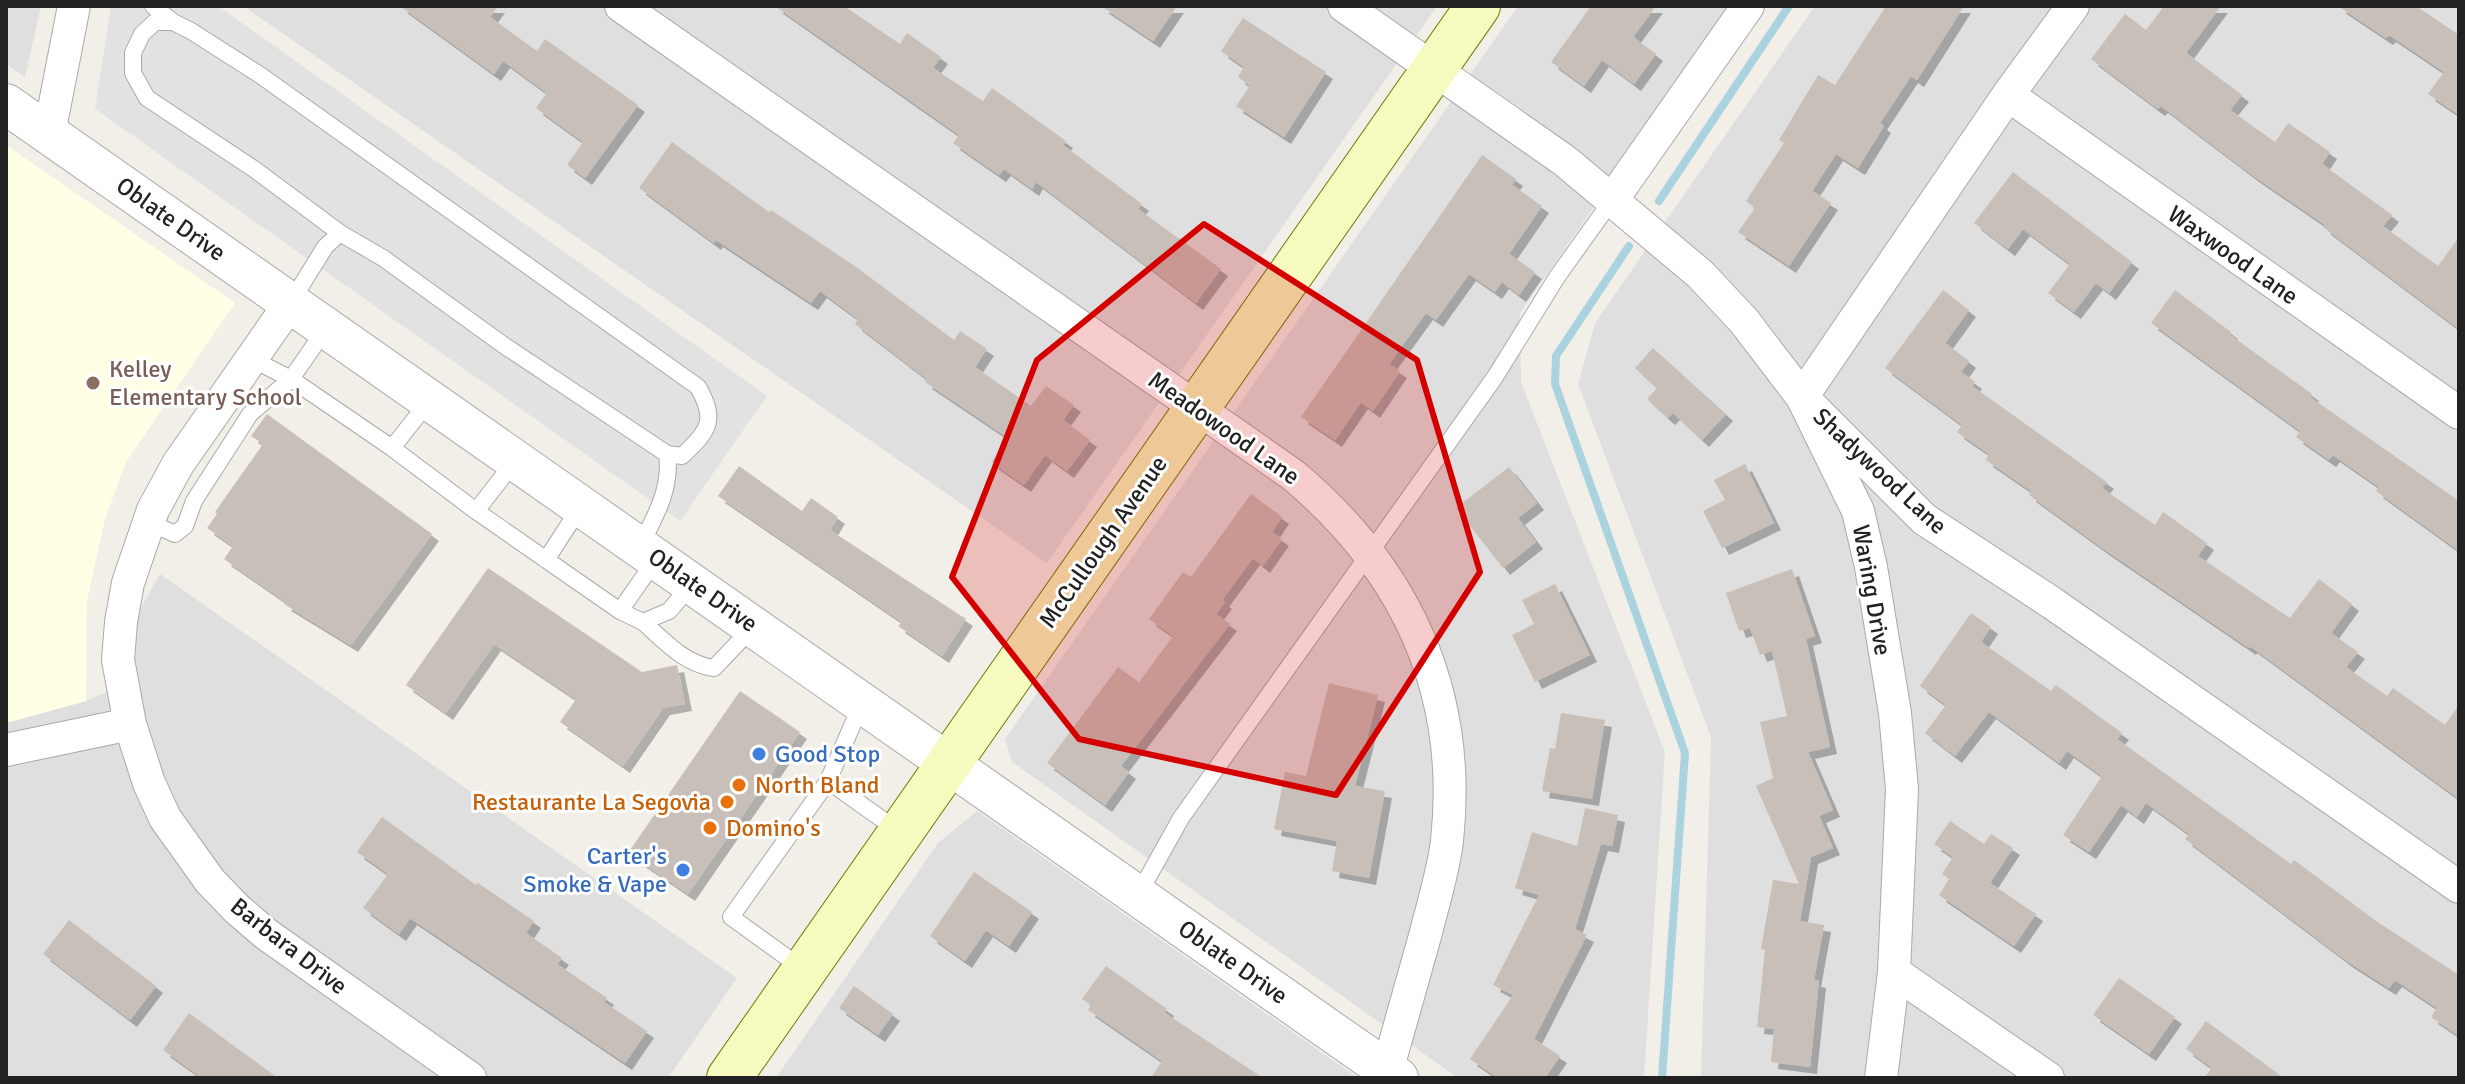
<svg xmlns="http://www.w3.org/2000/svg" width="2465" height="1084" font-family="Signika,sans-serif">
<defs>
<filter id="shadow"><feDropShadow dx="7" dy="7" stdDeviation="0" flood-color="#0004"/></filter>
</defs>
<rect width="100%" height="100%" fill="#f2efe9"/>
<path fill="#e0dfdf" d="M6,6h35l-16,71 -19,-13z
M243,6h1194l-390,557z
M1518,6h216l-214,307 1,69 144,370 -21,326h-186l-446,-316 -7,-23z
M1815,6h644v1072h-758l10,-341 -133,-353 17,-61z
M160,574l577,404 -69,100h-662v-355l80,-22 45,-19 3,-62z
M977,811l381,267h-582l162,-235z"/>
<path fill="#ffffe5" d="M6,145l229,158 -109,159 -21,57 -18,82 -1,100 -80,22z"/>
<path fill="#e2e2e2" d="M111,6h107l549,390 -87,125 -585,-412z"/>
<g fill="none" stroke-linecap="round" stroke-linejoin="round">
<path stroke="#aad3df" stroke-width="8" d="M1659,201l130,-195
M1629,246l-73,110 -1,28 130,369 -23,325"/>
</g>
<path fill="#c7bfb8" filter="url(#shadow)" d="M400,6h98l-8,11 47,34 8,-12 93,66 -53,73 -18,-13 16,-23 -47,-34 11,-15 -44,-32 -9,13z
M775,6h69l56,38 7,-11 34,24 -8,11 50,33 9,-13 74,53 -3,4 79,59 -4,5 83,60 -25,34 -160,-121 -4,7 -28,-20 -5,6 -46,-32 6,-8z
M1101,6h76l-24,35z
M1591,6h65l-23,31 23,17 -22,30 -32,-24 -18,26 -33,-24z
M1886,6h78l-47,74 -6,-4 -31,47 4,3 -26,42 -22,-14 -24,37 19,12 -42,63 -51,-34 17,-24 -9,-7 38,-58 -5,-3 39,-65 17,10z
M2164,6h57l-35,47 56,42 -12,15 45,32 13,-19 42,29 -8,12 70,51 -9,11 55,40 21,-29v92l-136,-102 2,-2 -73,-50 -91,-69 -3,3 -67,-50 34,-45 21,16z
M2338,6h78l43,29v80l-31,-21 16,-22 -55,-37 -3,3z
M1243,18l83,54 -42,65 -48,-31 14,-20 -12,-9 6,-10 -23,-16z
M672,142l97,70 2,-2 88,59 95,71 6,-9 27,18 -12,18 56,39 15,-20 28,19 -11,15 27,20 -23,31 -22,-16 -21,30 -33,-23 17,-24 -83,-56 2,-3 -72,-55 3,-5 -38,-28 -9,12 -95,-63 -2,3 -75,-55z
M1482,155l34,24 -4,6 30,21 -33,48 26,18 -16,23 -17,-13 -7,10 -26,-18 -33,46 -10,-7 -37,51 11,7 -27,40 -12,-9 -26,38 -34,-23z
M2013,172l119,90 -23,31 -13,-10 -22,29 -26,-19 22,-29 -47,-35 -15,20 -34,-26z
M1943,290l26,20 -24,33 24,18 -8,11 14,10 -3,4 135,96 -5,6 53,37 8,-13 44,31 -9,13 92,62 29,-39 33,25 -21,29 27,19 -12,15 41,29 6,-8 52,37 14,-20v94l-209,-153 -1,2 -144,-98 -76,-55 2,-4 -45,-31 3,-6 -32,-22 5,-7 -77,-57z
M2175,290l56,42 -2,2 83,60 -2,3 149,104v50l-83,-60 3,-4 -46,-32 -4,5 -33,-23 4,-6 -149,-108z
M1653,348l73,66 -24,26 -29,-27 -5,5 -21,-19 10,-11 -22,-20z
M267,414l165,120 -81,111 -67,-41 2,-2 -62,-43 9,-13 -26,-18 10,-14 -2,-2 48,-68 -12,-8z
M1745,464l29,59 -52,25 -19,-37 22,-11 -11,-20z
M739,466l63,45 9,-13 27,19 -8,13 136,89 -24,37 -44,-30 4,-4 -184,-126z
M1509,467l28,36 -19,15 18,24 -33,26 -47,-60z
M1251,494l31,23 -10,15 10,7 -19,27 -10,-8 -31,42 3,2 -9,12 14,10 -109,142 8,6 -24,33 -58,-42 71,-96 21,15 34,-46 -24,-17 34,-47 8,5z
M488,568l154,104 35,-7 8,39 -22,4 -40,58 -63,-44 16,-23 -82,-55 -48,69 -40,-28z
M1792,569l23,67 -9,3 24,108 -22,5 25,58 -14,6 14,32 -22,9 -11,64 24,4 -10,55 5,1 -9,86 -39,-5 3,-33 -17,-2 8,-77 -4,-1 12,-69 26,4 -43,-98 17,-8 -13,-56 27,-6 -15,-65 -12,4 -10,-27 -11,3 -13,-38z
M1555,584l35,71 -55,27 -23,-47 22,-11 -12,-24z
M1971,613l20,14 -10,15 70,49 5,-6 66,48 -5,6 174,125 3,-4 82,61 83,54v61l-28,-19 6,-9 -42,-28 -6,8 -41,-26 -163,-123 4,-5 -43,-31 -9,14 -16,-12 -32,47 -26,-17 39,-59 -35,-25 -8,12 -70,-51 -34,44 -30,-23 21,-28 -26,-19z
M1329,683l49,12 -23,91 30,5 -16,87 -37,-7 5,-30 -63,-12 11,-57 21,4z
M740,691l60,41 -112,162 -60,-41z
M1561,713l44,7 -13,79 -50,-8 8,-43 5,1z
M1585,808l33,7 -6,31 -11,-2 -26,85 12,6 -53,104 26,17 -15,22h-47l-28,-19 43,-64 -20,-10 46,-90 -24,-7 17,-56 45,14z
M382,817l94,68 2,-2 56,38 -8,12 36,25 -5,6 50,34 -3,4 43,29 -22,32 -215,-145 -11,16 -36,-26 25,-34 -31,-22z
M1950,821l34,23 7,-10 22,14 -23,35 46,31 -22,32 -75,-51 10,-16 -7,-5 11,-17 -19,-13z
M974,872l58,40 -23,34 -23,-16 -21,31 -35,-25z
M69,920l87,66 -26,34 -87,-66z
M1106,966l61,43 -2,4 98,65h-112l11,-17 -74,-51 3,-5 -9,-6z
M2119,978l56,39 -26,37 -56,-39z
M854,986l39,28 -15,21 -39,-27z
M189,1013l89,65h-76l-39,-28z
M2206,1021l78,57h-80l8,-10 -26,-19z"/>
<g fill="none" stroke-linecap="round" stroke-linejoin="round">
<defs>
<path id="service" d="M153,6l20,16
M291,302l34,-55 15,-14 43,25 119,86 165,110 15,2c27,-25 35,-36 16,-69l-438,-312 -69,-44 -18,-9h-18l-13,12 -9,19v20l14,25 107,71 86,64
M252,359l39,20 101,69
M429,401l-37,47 84,63 144,100 23,11 26,-11 22,-26
M476,511l39,-50
M148,522l27,12 10,-8 9,-25 56,-87 41,-35 36,-52
M640,546c15,-29 32,-58 27,-92
M546,560l35,-54
M620,611l36,-52
M643,622c22,19 41,42 71,46l39,-41
M828,781l34,-78
M1138,895l43,-77 314,-441 62,-100 55,-77
M803,969l-72,-52 97,-136 72,51"/>
<path id="minor" d="M621,6l672,469c113,95 170,217 154,366 -4,32 -14,63 -22,95 -13,45 -25,90 -38,135
M1344,6l221,155 135,113 44,47 58,76 122,122 128,84 407,284
M2008,95l451,318
M49,134l25,-128
M1612,200l136,-194
M291,302l-113,162 -25,46 -25,73 -7,39 -3,38 12,64 19,59 16,35 45,63 27,28 29,25 204,144
M6,750l124,-26
M1894,972l154,106
M1881,1078l13,-106 8,-183 -7,-76 -24,-146 -13,-56 -56,-114 206,-302 65,-89"/>
<path id="tertiary" d="M6,104l1392,974"/>
<path id="secondary" d="M729,1078l749,-1072"/>
</defs>
<use href="#service" stroke="#a9a9a9" stroke-width="18"/>
<use href="#minor" stroke="#a9a9a9" stroke-width="34"/>
<use href="#tertiary" stroke="#a9a9a9" stroke-width="42"/>
<use href="#secondary" stroke="#707d05" stroke-width="46"/>
<use href="#service" stroke="#fff" stroke-width="16"/>
<use href="#minor" stroke="#fff" stroke-width="32"/>
<use href="#tertiary" stroke="#fff" stroke-width="40"/>
<use href="#secondary" stroke="#f7fabf" stroke-width="44"/>
</g>
<path fill="#d40000" fill-opacity="0.2" stroke="#d40000" stroke-width="6" stroke-linejoin="round" d="M1204,224l213,136 63,212 -144,223 -257,-56 -127,-162 85,-217z"/>
<circle fill="#8d6e63" stroke="#fff" stroke-width="3" cx="93" cy="383" r="8"/>
<g fill="#3f7fe0" stroke="#fff" stroke-width="3">
<circle cx="759" cy="754" r="8"/>
<circle cx="683" cy="870" r="8"/>
</g>
<g fill="#e8710a" stroke="#fff" stroke-width="3">
<circle cx="739" cy="785" r="8"/>
<circle cx="727" cy="802" r="8"/>
<circle cx="710" cy="828" r="8"/>
</g>
<g text-anchor="middle" stroke-width="6" stroke-linejoin="round" paint-order="stroke">
<g font-size="24" fill="#222" stroke="#fff">
<text transform="translate(171 219) rotate(35)" y="8">Oblate Drive</text>
<text transform="translate(2233 255) rotate(35)" y="8">Waxwood Lane</text>
<text transform="translate(1224 428) rotate(35)" y="8">Meadowood Lane</text>
<text transform="translate(1880 471) rotate(43)" y="8">Shadywood Lane</text>
<text transform="translate(1103 542) rotate(-55)" y="8">McCullough Avenue</text>
<text transform="translate(703 590) rotate(35)" y="8">Oblate Drive</text>
<text transform="translate(1872 590) rotate(80)" y="8">Waring Drive</text>
<text transform="translate(289 946) rotate(38)" y="8">Barbara Drive</text>
<text transform="translate(1233 962) rotate(35)" y="8">Oblate Drive</text>
</g>
<g font-size="24" fill="#785e54" stroke="#fff" text-anchor="start">
<text x="109" y="377">Kelley<tspan x="109" dy="28">Elementary School</tspan></text>
</g>
<g font-size="24" fill="#366cbe" stroke="#fff" text-anchor="start">
<text x="775" y="762">Good Stop</text>
<text x="667" y="864" text-anchor="end">Carter's<tspan x="667" dy="28">Smoke &amp; Vape</tspan></text>
</g>
<g font-size="24" fill="#c56008" stroke="#fff" text-anchor="start">
<text x="755" y="793">North Bland</text>
<text x="711" y="810" text-anchor="end">Restaurante La Segovia</text>
<text x="726" y="836">Domino's</text>
</g>
</g>
<rect width="2465" height="1084" fill="none" stroke="#222222" stroke-width="16"/>
</svg>
